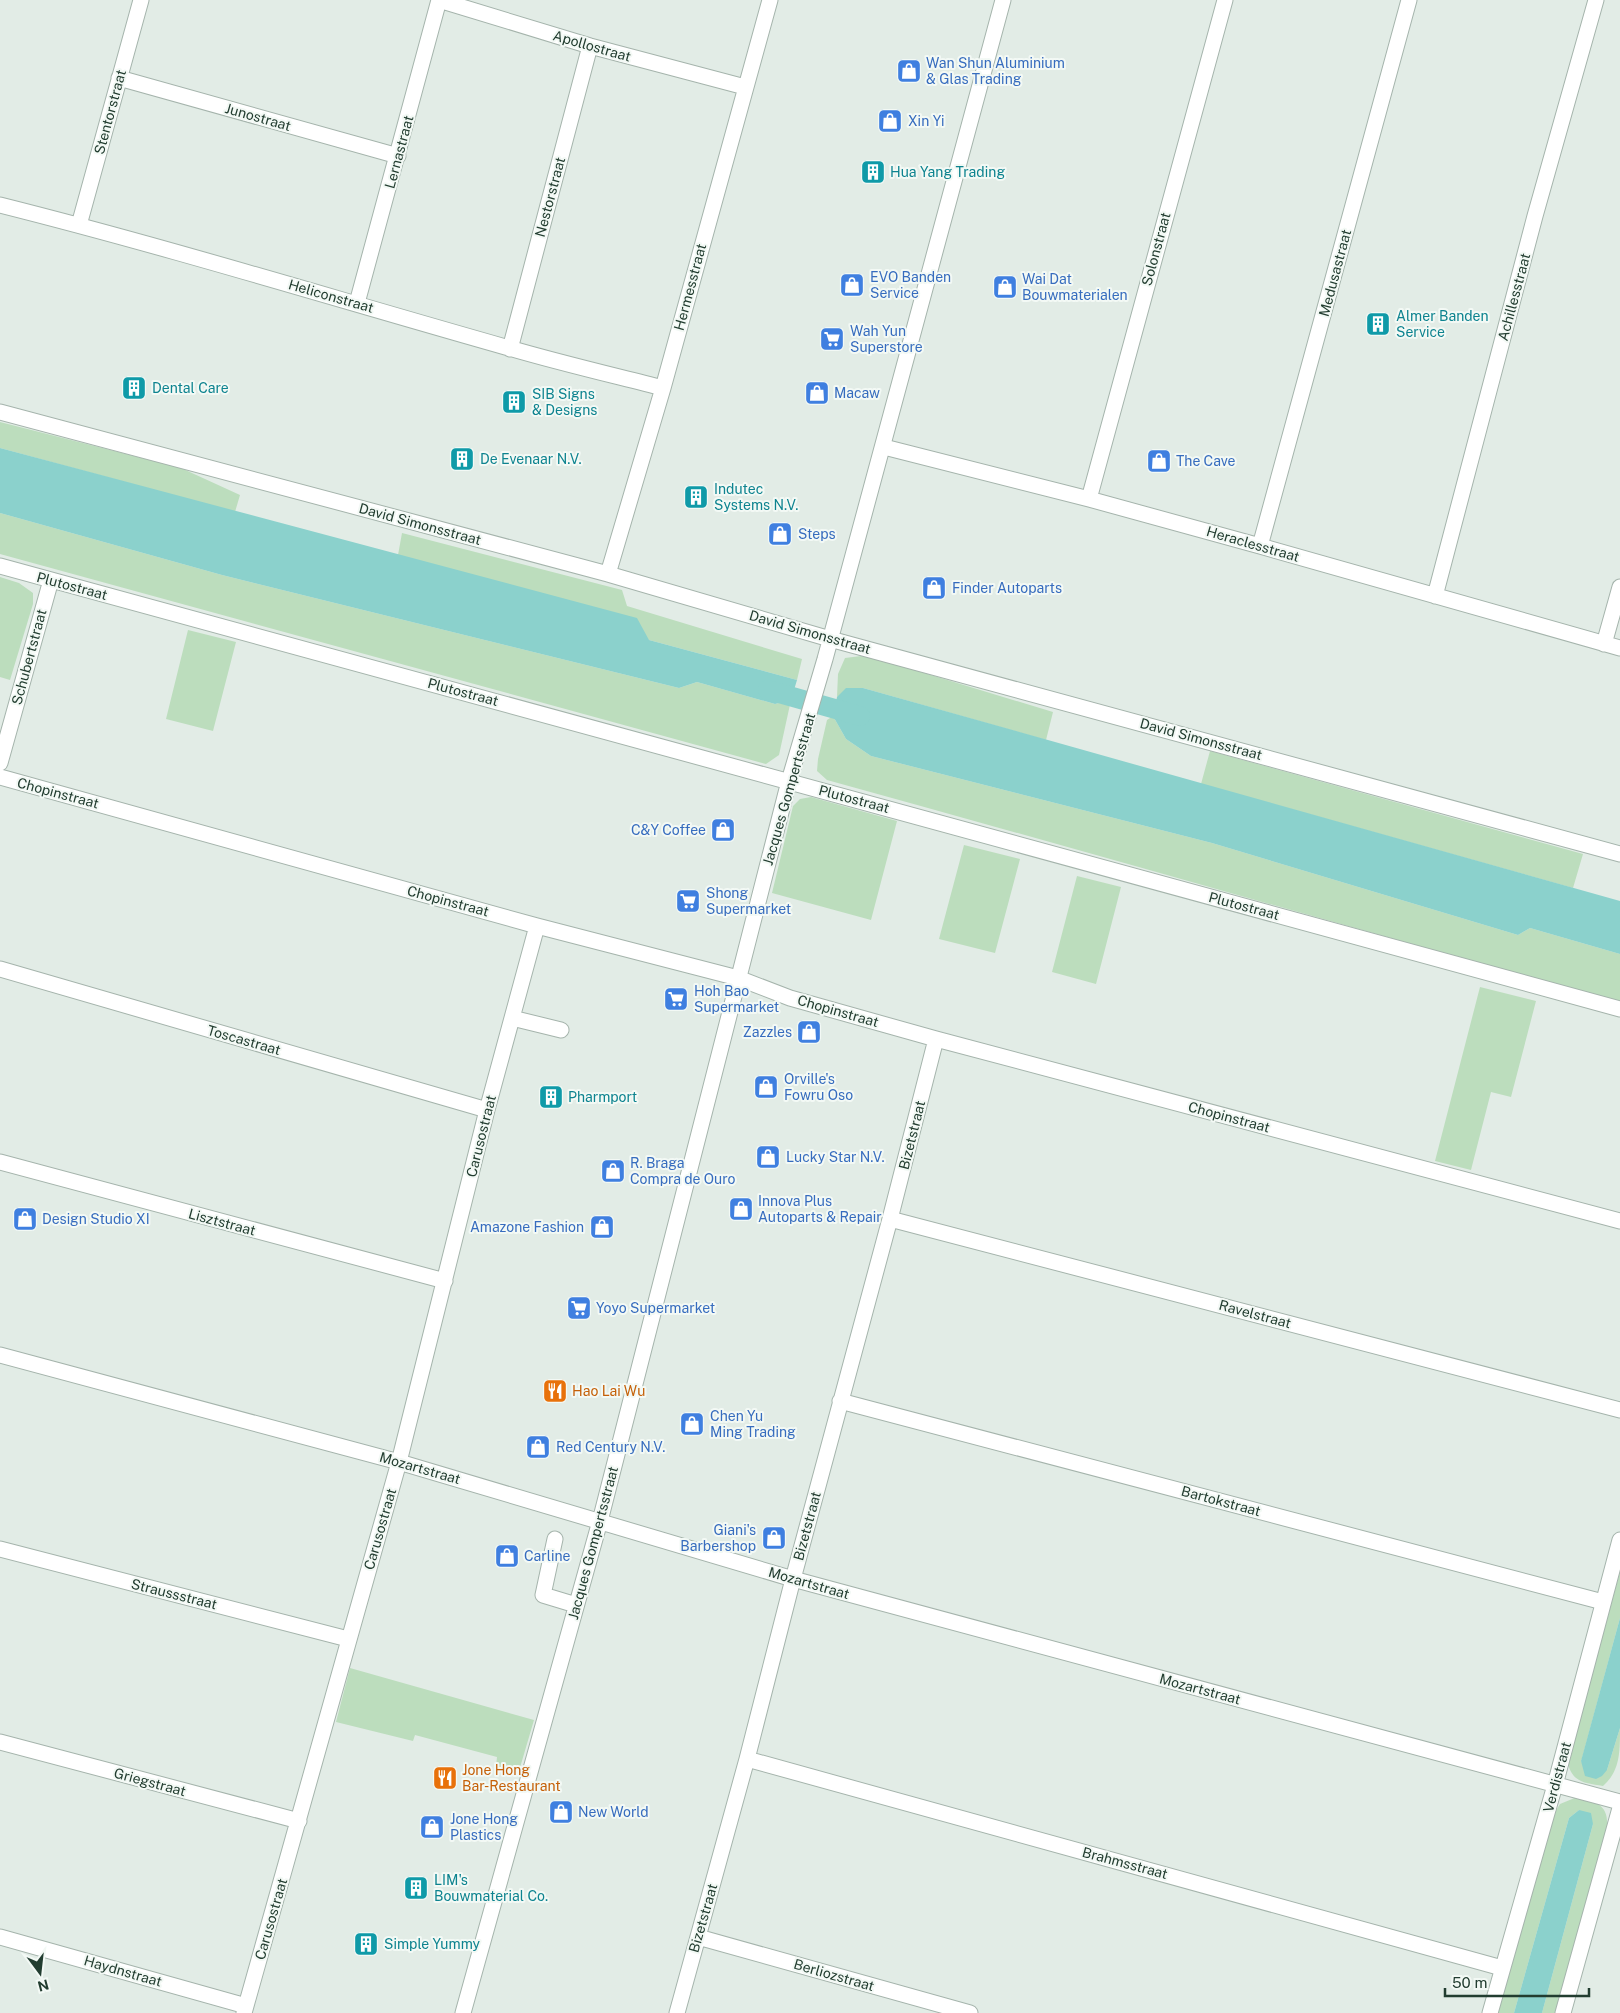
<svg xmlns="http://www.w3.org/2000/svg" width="1620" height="2013" font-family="'Public Sans',sans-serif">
<rect width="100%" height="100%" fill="#e2ece6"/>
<path fill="#bcddbd" d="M0,422l181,46 59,27 -5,17 -235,-64z
M0,513l222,62 457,113 18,-6 78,22 16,-4 -12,55 -13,9 -766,-210z
M402,533l220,57 5,16 175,53 -5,21 -148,-40 -251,-85z
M0,577l19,6 14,10v11l-23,76 -10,-3z
M188,630l48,12 -23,89 -47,-12z
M861,656l24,5 168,51 -7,28 -183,-52 -26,9 1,-23 7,-16z
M833,716l13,23 25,17 341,87 306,92 12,-7 90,26v48c-265,-73 -528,-149 -793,-222l-10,-9 1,-12 9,-39z
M1210,751l373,103 -10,34 -372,-104z
M811,797l86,24 -26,99 -99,-27 21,-87 7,-7z
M964,845l56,14 -25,94 -56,-14z
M1077,876l44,11 -25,97 -44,-12z
M1480,987l56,14 -25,96 -20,-5 -20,78 -36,-9z
M1620,1572v46l-39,144 26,8 13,-42c0,25 0,43 -17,58 -17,-3 -30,-3 -35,-22z
M350,1668l184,52 -15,51 -23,-4 1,-10 -82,-22 -2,6 -77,-19z
M1577,1797c20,5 32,8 30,31l-51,185h-14l51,-189 -14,-14 -10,8 -55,195h-17l58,-201 5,-8z"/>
<path fill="#8bd1cc" d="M0,448l637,170 12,22 148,40 -6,20 -16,4 -78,-22 -18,6 -457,-113 -222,-62z
M846,688h17l757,213v53l-90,-26 -12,7 -306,-92 -341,-87 -25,-17 -13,-23 4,-19z
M1620,1618v110l-13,42 -5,6 -6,3 -11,-3 -4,-15z
M1579,1810l12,3 2,11 -51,189h-28l55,-195z"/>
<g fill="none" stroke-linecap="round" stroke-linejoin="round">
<path stroke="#8bd1cc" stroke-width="20" d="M768,690l92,26"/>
<defs>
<path id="minor" d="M439,0l151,46 155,41
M119,78l279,78
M0,205c171,43 339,95 509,143 51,15 103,27 154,40
M79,225l62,-225
M357,303l82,-303
M510,349l80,-303
M0,412l608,162 222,65 790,215
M884,447l205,52 171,47 360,102
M1089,499l136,-499
M1260,546l149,-546
M0,566l1620,443
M608,574l55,-186 107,-388
M1435,596l100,-380 61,-216
M1604,644l16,-57
M0,763l51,-183
M0,777l537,149 201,52 52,20 146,41 684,182
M0,969l487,141
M512,1018l49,12
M0,1162l445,119
M890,1219l730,191
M0,1355l399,107 394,117 827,223
M840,1401l763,201
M555,1539l-12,56 33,10
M0,1549l348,90
M0,1742l299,79
M747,1759l755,209
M0,1937l246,69
M698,1937l272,76
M244,2013l155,-551 88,-352 50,-184
M463,2013l137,-492 189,-740 36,-122 178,-659
M677,2013l70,-254 46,-180 97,-360 46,-180
M1490,2013l65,-228 65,-245
M1563,2013l57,-205"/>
</defs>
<use href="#minor" stroke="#a5b4ac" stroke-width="17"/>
<use href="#minor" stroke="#fff" stroke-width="15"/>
</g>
<defs>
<symbol id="shop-square" viewBox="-11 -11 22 22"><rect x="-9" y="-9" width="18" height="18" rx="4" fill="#3f7fe0" stroke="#f3f9f5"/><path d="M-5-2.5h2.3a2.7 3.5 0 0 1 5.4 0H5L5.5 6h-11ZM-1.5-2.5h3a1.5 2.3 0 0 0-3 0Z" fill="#fff"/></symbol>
<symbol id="building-square" viewBox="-11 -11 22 22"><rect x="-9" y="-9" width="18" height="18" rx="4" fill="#0f9aa8" stroke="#f3f9f5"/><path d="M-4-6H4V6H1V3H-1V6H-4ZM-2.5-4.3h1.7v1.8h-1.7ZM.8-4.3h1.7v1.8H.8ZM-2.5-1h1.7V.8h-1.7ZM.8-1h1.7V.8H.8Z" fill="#fff"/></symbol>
<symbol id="supermarket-square" viewBox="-11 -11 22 22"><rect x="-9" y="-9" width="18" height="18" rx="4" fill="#3f7fe0" stroke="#f3f9f5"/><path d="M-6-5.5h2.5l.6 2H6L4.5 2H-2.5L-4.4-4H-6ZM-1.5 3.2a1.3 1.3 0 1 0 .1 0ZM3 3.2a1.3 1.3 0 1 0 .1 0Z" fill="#fff"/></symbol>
<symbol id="restaurant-square" viewBox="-11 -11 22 22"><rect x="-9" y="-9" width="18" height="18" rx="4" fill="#e8710a" stroke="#f3f9f5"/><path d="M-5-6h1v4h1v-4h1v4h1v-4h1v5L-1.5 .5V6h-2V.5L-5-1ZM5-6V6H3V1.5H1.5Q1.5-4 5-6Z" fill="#fff"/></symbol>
</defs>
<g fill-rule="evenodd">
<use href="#shop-square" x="895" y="57" width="28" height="28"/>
<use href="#shop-square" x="876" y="107" width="28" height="28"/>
<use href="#building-square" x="859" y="158" width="28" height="28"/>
<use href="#shop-square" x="838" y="271" width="28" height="28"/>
<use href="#shop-square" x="991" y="273" width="28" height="28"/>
<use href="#building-square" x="1364" y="310" width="28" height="28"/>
<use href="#supermarket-square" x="818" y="325" width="28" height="28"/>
<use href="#building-square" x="120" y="374" width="28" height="28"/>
<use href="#shop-square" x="803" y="379" width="28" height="28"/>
<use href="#building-square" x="500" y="388" width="28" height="28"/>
<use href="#building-square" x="448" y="445" width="28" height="28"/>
<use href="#shop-square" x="1145" y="447" width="28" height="28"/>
<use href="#building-square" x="682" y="483" width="28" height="28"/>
<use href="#shop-square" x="766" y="520" width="28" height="28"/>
<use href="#shop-square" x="920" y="574" width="28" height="28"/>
<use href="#shop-square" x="709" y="816" width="28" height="28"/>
<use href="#supermarket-square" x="674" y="887" width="28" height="28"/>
<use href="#supermarket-square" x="662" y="985" width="28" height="28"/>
<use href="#shop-square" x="795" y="1018" width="28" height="28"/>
<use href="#shop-square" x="752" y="1073" width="28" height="28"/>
<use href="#building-square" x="537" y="1083" width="28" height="28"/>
<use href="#shop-square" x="754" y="1143" width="28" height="28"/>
<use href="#shop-square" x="599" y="1157" width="28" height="28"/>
<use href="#shop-square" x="727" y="1195" width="28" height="28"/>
<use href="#shop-square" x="11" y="1205" width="28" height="28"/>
<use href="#shop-square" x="588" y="1213" width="28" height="28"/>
<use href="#supermarket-square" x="565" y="1294" width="28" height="28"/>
<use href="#restaurant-square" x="541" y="1377" width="28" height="28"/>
<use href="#shop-square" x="678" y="1410" width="28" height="28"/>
<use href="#shop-square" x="524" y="1433" width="28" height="28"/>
<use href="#shop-square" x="760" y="1524" width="28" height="28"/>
<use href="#shop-square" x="493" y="1542" width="28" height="28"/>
<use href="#restaurant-square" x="431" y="1764" width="28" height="28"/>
<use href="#shop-square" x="547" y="1798" width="28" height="28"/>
<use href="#shop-square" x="418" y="1813" width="28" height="28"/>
<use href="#building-square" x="402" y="1874" width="28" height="28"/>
<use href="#building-square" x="352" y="1930" width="28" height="28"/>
</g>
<g text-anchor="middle" stroke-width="4" stroke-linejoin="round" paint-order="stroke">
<g font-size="14" fill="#223d30" stroke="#f3f9f5">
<text transform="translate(592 46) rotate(16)" y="5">Apollostraat</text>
<text transform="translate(110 112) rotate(-75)" y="5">Stentorstraat</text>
<text transform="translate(258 117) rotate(16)" y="5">Junostraat</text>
<text transform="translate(399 152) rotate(-75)" y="5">Lernastraat</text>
<text transform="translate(550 197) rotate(-75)" y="5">Nestorstraat</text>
<text transform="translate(1156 249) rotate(-75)" y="5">Solonstraat</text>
<text transform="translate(1335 273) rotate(-75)" y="5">Medusastraat</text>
<text transform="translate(690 287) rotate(-75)" y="5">Hermesstraat</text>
<text transform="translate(331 296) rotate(16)" y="5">Heliconstraat</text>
<text transform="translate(1514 297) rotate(-75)" y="5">Achillesstraat</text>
<text transform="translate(420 524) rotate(15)" y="5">David Simonsstraat</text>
<text transform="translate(1253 544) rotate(16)" y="5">Heraclesstraat</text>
<text transform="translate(72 586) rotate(15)" y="5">Plutostraat</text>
<text transform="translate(810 632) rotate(16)" y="5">David Simonsstraat</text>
<text transform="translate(29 657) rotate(-75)" y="5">Schubertstraat</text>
<text transform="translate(463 692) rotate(15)" y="5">Plutostraat</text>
<text transform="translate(1201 739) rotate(15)" y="5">David Simonsstraat</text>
<text transform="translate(789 789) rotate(-74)" y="5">Jacques Gompertsstraat</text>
<text transform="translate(58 793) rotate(15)" y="5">Chopinstraat</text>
<text transform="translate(854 799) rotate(15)" y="5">Plutostraat</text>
<text transform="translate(448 901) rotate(15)" y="5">Chopinstraat</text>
<text transform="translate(1244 906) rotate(15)" y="5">Plutostraat</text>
<text transform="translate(838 1011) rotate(16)" y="5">Chopinstraat</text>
<text transform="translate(244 1040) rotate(16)" y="5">Toscastraat</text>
<text transform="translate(1229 1117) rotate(15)" y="5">Chopinstraat</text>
<text transform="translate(912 1135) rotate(-76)" y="5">Bizetstraat</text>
<text transform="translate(481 1136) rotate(-76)" y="5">Carusostraat</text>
<text transform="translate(222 1222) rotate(15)" y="5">Lisztstraat</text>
<text transform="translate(1255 1314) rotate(15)" y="5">Ravelstraat</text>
<text transform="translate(420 1468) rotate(16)" y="5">Mozartstraat</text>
<text transform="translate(1221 1501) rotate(15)" y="5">Bartokstraat</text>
<text transform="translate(807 1526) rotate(-75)" y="5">Bizetstraat</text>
<text transform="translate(380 1529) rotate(-74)" y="5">Carusostraat</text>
<text transform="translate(593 1543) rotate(-75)" y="5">Jacques Gompertsstraat</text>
<text transform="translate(809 1583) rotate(16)" y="5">Mozartstraat</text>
<text transform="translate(174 1594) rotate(14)" y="5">Straussstraat</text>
<text transform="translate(1200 1689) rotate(15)" y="5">Mozartstraat</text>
<text transform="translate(1557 1777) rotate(-75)" y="5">Verdistraat</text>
<text transform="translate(150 1782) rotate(15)" y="5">Griegstraat</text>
<text transform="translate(1125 1863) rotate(15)" y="5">Brahmsstraat</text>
<text transform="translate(703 1918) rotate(-74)" y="5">Bizetstraat</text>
<text transform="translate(271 1919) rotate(-74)" y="5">Carusostraat</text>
<text transform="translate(123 1971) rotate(16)" y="5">Haydnstraat</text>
<text transform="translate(834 1975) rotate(16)" y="5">Berliozstraat</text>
</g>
<g font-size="14" fill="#366cbe" stroke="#f3f9f5" text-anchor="start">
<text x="926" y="68">Wan Shun Aluminium<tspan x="926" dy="16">&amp; Glas Trading</tspan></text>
<text x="908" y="126">Xin Yi</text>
<text x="870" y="282">EVO Banden<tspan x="870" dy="16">Service</tspan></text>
<text x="1022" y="284">Wai Dat<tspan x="1022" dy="16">Bouwmaterialen</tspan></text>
<text x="850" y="336">Wah Yun<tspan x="850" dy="16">Superstore</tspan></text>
<text x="834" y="398">Macaw</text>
<text x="1176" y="466">The Cave</text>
<text x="798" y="539">Steps</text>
<text x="952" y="593">Finder Autoparts</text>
<text x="706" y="835" text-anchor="end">C&amp;Y Coffee</text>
<text x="706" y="898">Shong<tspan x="706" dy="16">Supermarket</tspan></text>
<text x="694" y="996">Hoh Bao<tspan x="694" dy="16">Supermarket</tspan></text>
<text x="792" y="1037" text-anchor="end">Zazzles</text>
<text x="784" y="1084">Orville's<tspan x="784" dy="16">Fowru Oso</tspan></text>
<text x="786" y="1162">Lucky Star N.V.</text>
<text x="630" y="1168">R. Braga<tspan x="630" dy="16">Compra de Ouro</tspan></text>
<text x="758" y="1206">Innova Plus<tspan x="758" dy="16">Autoparts &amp; Repair</tspan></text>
<text x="42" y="1224">Design Studio XI</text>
<text x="584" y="1232" text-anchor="end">Amazone Fashion</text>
<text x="596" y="1313">Yoyo Supermarket</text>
<text x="710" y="1421">Chen Yu<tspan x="710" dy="16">Ming Trading</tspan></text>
<text x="556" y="1452">Red Century N.V.</text>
<text x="756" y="1535" text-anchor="end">Giani's<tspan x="756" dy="16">Barbershop</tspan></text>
<text x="524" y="1561">Carline</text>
<text x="578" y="1817">New World</text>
<text x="450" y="1824">Jone Hong<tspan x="450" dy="16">Plastics</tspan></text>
</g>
<g font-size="14" fill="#0d838f" stroke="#f3f9f5" text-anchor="start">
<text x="890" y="177">Hua Yang Trading</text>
<text x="1396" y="321">Almer Banden<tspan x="1396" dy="16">Service</tspan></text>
<text x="152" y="393">Dental Care</text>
<text x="532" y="399">SIB Signs<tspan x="532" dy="16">&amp; Designs</tspan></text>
<text x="480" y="464">De Evenaar N.V.</text>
<text x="714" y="494">Indutec<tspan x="714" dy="16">Systems N.V.</tspan></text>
<text x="568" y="1102">Pharmport</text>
<text x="434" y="1885">LIM's<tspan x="434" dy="16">Bouwmaterial Co.</tspan></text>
<text x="384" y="1949">Simple Yummy</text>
</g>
<g font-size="14" fill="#c56008" stroke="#f3f9f5" text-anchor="start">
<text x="572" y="1396">Hao Lai Wu</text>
<text x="462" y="1775">Jone Hong<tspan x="462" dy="16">Bar-Restaurant</tspan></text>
</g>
</g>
<g transform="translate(40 1973) rotate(165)" stroke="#f3f9f5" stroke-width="4" paint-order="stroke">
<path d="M0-4L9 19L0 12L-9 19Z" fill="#223d30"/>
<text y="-8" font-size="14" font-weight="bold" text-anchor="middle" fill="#223d30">N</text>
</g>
<path d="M1445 1988v8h144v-8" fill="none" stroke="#223d30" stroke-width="2.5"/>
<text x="1452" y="1988" font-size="15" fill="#223d30" stroke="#f3f9f5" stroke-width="4" paint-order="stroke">50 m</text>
</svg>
